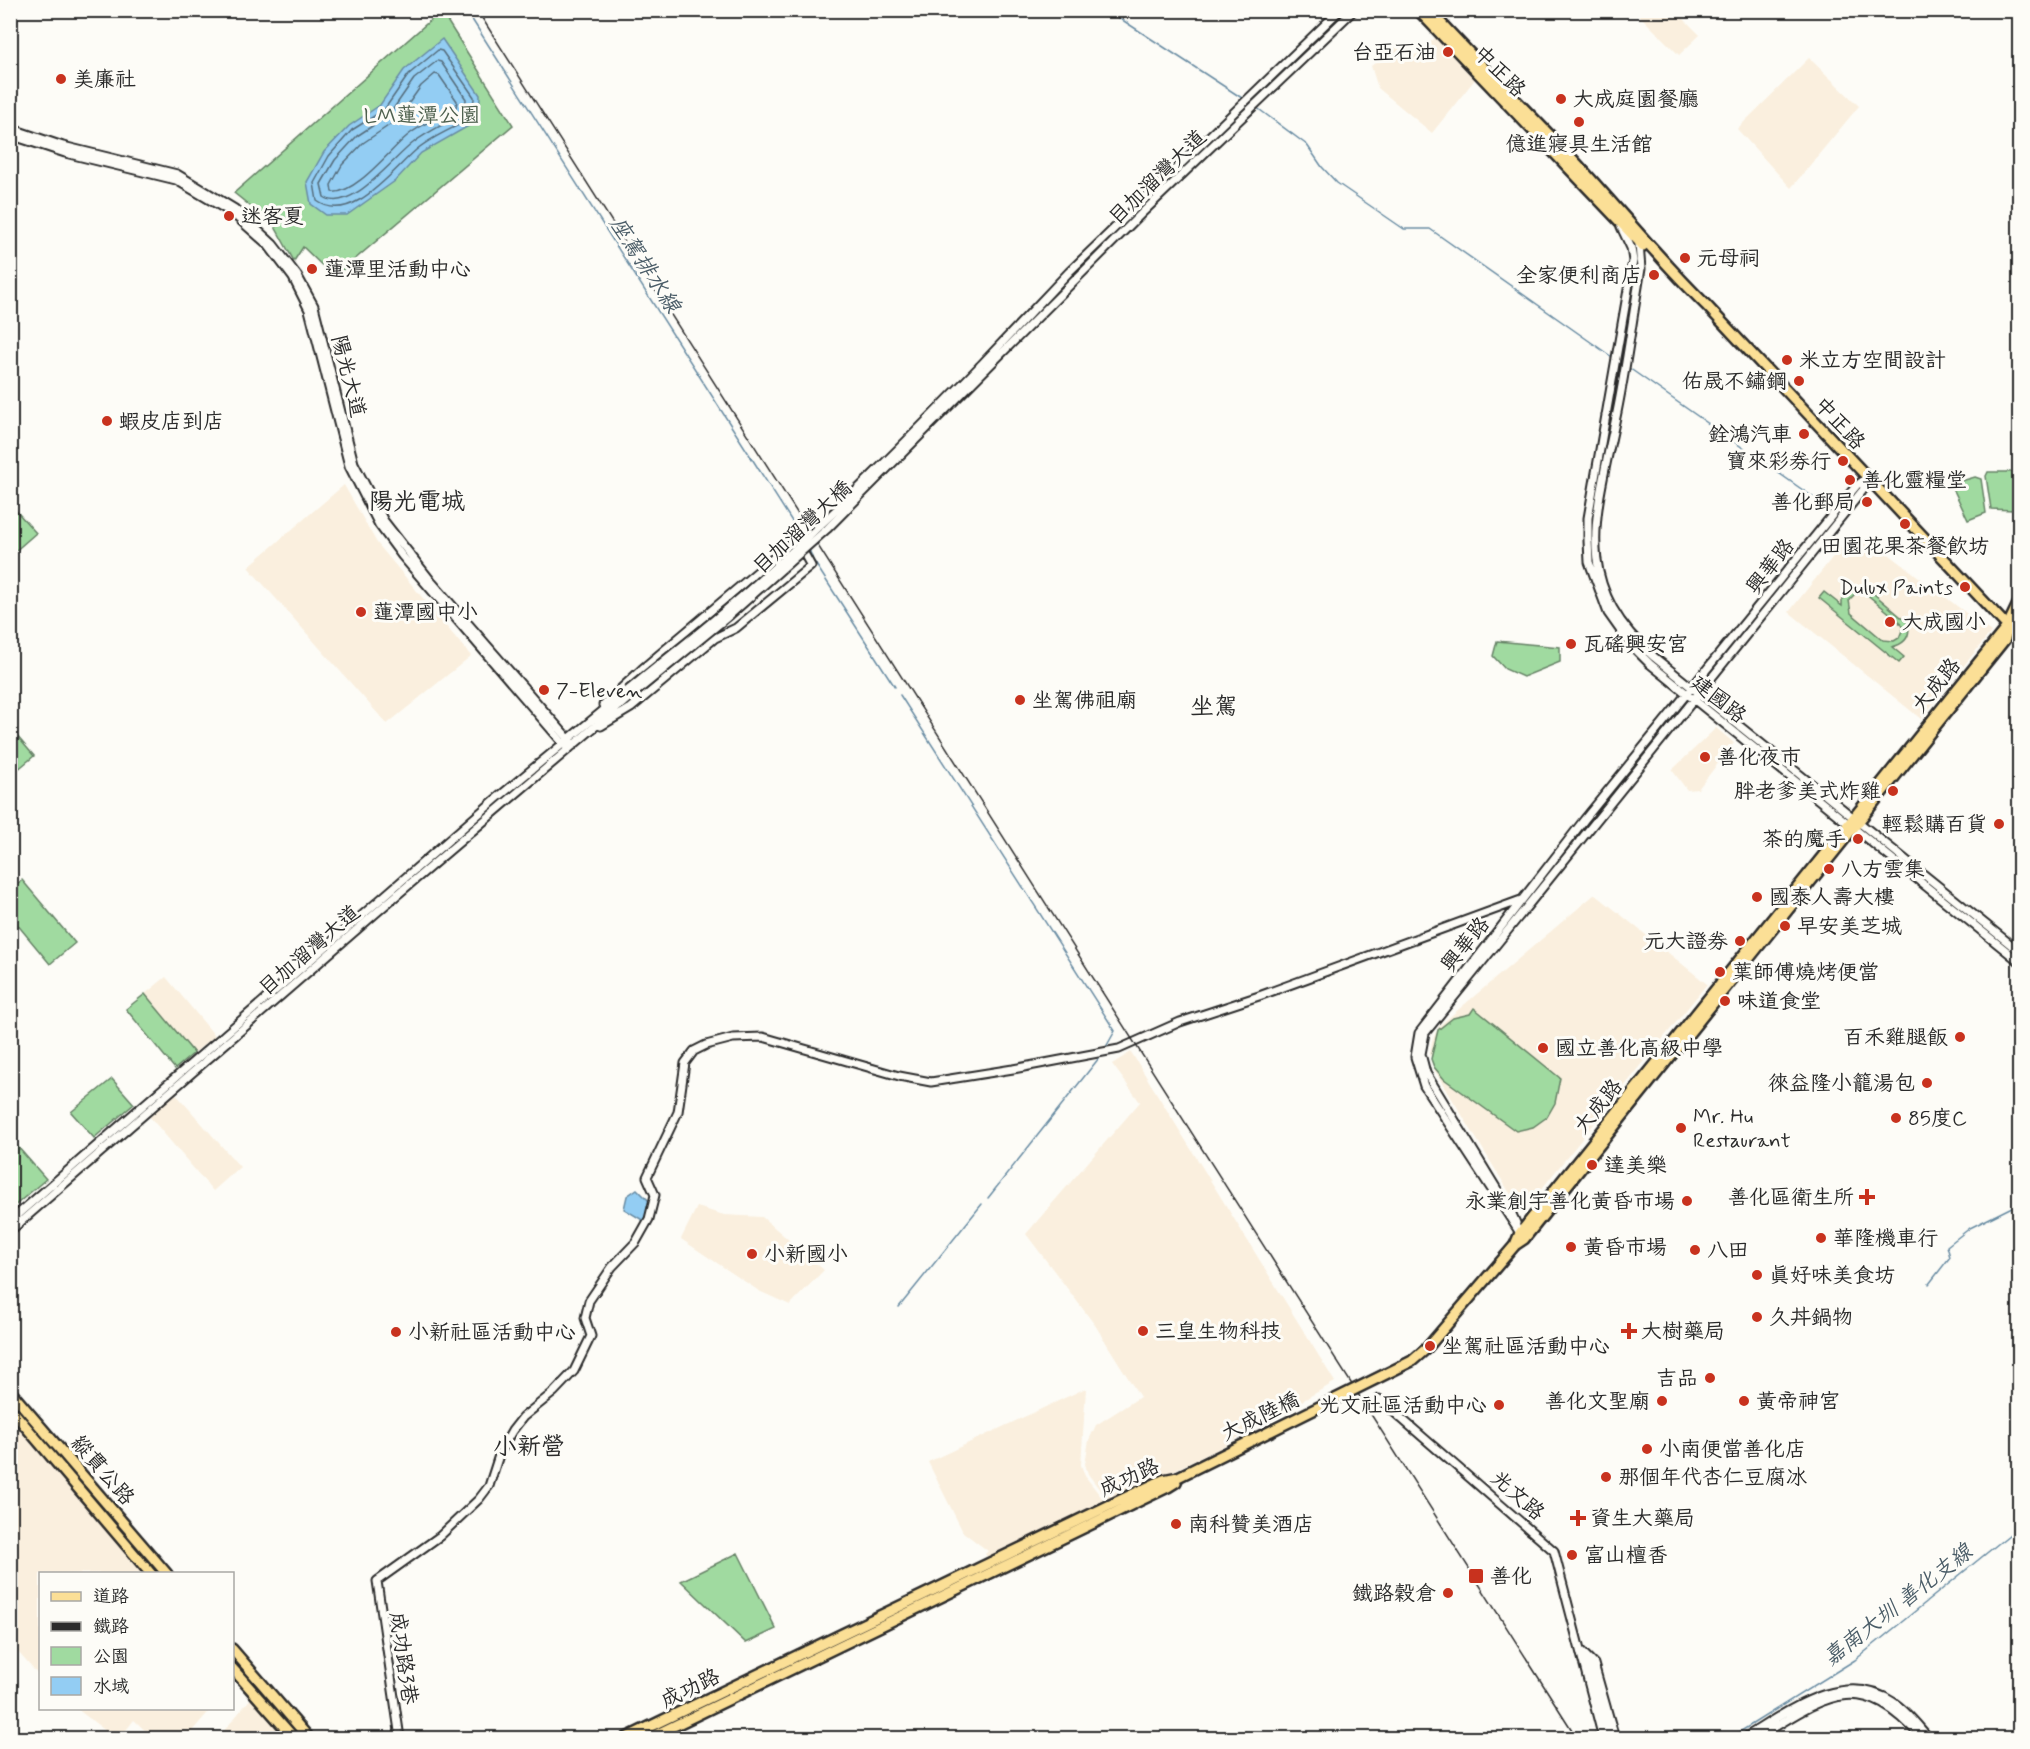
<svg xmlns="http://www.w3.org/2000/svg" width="2030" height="1749" font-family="Mynerve,'LXGW WenKai TC',sans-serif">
<rect width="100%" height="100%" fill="#fdfcf7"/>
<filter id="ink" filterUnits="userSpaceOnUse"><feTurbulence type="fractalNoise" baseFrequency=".0167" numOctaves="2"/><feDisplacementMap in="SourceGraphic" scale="12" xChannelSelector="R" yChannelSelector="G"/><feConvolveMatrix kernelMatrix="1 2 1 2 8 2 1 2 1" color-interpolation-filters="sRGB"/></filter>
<g filter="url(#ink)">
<path fill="#faefde" d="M1635,11h41l24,24 -21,20z
M1436,37l40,41 -44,55 -54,-45 -7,-22 25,-20 20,9z
M1809,58l50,48 -68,82 -54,-59z
M344,485l33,58 94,113 -84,68 -139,-157z
M1851,534l19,13 3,-5 118,90 -70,87 -132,-107z
M1716,728l18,15 -36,46 -11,1 -15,-20z
M1595,894l112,90 -185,229 -87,-142 -5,-17 2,-13 7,-15z
M166,977l49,59 -21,17 -49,-59z
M1131,1052l204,330 -117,67 -109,53 -21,-28 -3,-10 4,-24 7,-15 44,-28 -45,-72 -69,-91 114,-132 -28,-38z
M175,1093l65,74 -27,24 -64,-75z
M697,1207l27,8 38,2 62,53 -34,35 -31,-14 -78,-52z
M1086,1388l-5,77 4,11 21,27 -117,56 -4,-5 3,-3 -25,-19 -35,-70z
M10,1413l138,160 -108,1v103l-29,-33z
M252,1697l34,41h-68z
M77,1709h134l-25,29h-33l-19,-18 -14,18h-5z"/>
<path fill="#a0daa0" stroke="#668266" stroke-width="1.5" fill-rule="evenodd" d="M441,11l72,114 -179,152 -31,-30 -9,14 -20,-36 -40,-32z
M1988,472h28l-3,38 -22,-1 -5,-33z
M1975,477l6,2 5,34 -18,7 -17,-36z
M10,504l26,29 -23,20 -3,-3z
M1860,586l7,2 41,35c3,13 -3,21 -16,24l12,10 -5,6 -80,-65 5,-6 18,14v-6l11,-11zM1856,593h9l33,27 5,8 -4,10 -5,3 -11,-1 -32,-27 -2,-13z
M1497,641l63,6v15l-37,15 -18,-8 -12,-13z
M10,728l24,28 -18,15 -5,-7z
M22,880l53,63 -25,21 -39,-47v-27z
M145,994l49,59 -19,16 -49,-60z
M1474,1008l86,70 -5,25 -8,14 -14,10 -17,4 -72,-52 -10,-12 -3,-8 7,-29 15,-12 17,-4z
M112,1079l22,25 -40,34 -23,-26z
M10,1138l36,41 -34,29 -2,-1z
M738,1553l38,76 -30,14 -65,-62z"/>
<path fill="#93cdf3" stroke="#698ca3" stroke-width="1.5" d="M442,39l38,56 -1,25 -58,33 -26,28 -48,34h-21l-15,-11 -4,-22 17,-30 25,-26 31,-21 24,-35z
M637,1189l13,13 -6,19 -20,-12 3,-13z"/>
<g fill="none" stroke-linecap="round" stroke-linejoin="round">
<path stroke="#556c7b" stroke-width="1.5" d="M438,50l4,1 32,46 -1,20c-18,11 -41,19 -57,33 -24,21 -65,76 -99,51l-3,-18 15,-27 23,-26 32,-20 25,-36z
M437,61l4,1 25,37 -1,13c-17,11 -37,19 -52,31 -19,14 -63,72 -89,54l-3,-13 14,-24 22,-24 32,-21 25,-36z
M435,74l4,1 18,26 -1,6c-16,10 -35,17 -49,29 -17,14 -52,59 -75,56l-1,-7 11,-20 21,-22 34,-23 24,-34z"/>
<path stroke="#698ca3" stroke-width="1.5" d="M466,10l334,524
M1107,10l138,90
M1256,107l51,38 15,22 15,16 67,46h26l182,128
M1629,368l198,139
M809,549l4,11 82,127
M900,695l215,336 -9,16
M988,1198l111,-140
M1929,1284l21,-27 -3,-11 23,-18 50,-25
M899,1307l83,-103
M1730,1738l125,-78 165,-134"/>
<defs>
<path id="minor" d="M10,128l53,18 114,28 58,35 38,35 24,31 17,31 40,157 30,58 47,60 143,164
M10,135l55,18 111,27 56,33 36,32 25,33 16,32 40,156 30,59 23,31 166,193
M1621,227l10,21 2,13 -45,257v23l1,21 19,51 22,31 20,20 370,298
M1639,244l2,25c-9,51 -15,102 -26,153 -19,93 -45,162 39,235l366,295
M980,366l89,-94 271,-262
M986,369l156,-156 212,-203
M601,726l30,-18 84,-70 21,-10 75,-62 -15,-27 -154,130 -39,36
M10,1221l486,-422 131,-108
M1516,1223l-5,-11 -85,-139 -5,-19 4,-21 438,-543 4,-12
M10,1231l374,-325 247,-210
M1522,1236l-98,-150 -9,-29 4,-24 165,-213 258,-317 15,-18 10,-7
M1379,1399l175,152 49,187
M1581,1651l13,13 21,74
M1585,1658l25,80
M400,1738l-23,-157 63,-45 39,-37 10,-13 11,-34 12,-21 11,-14 31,-25 20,-21 17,-35 -6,-18 4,-17 23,-34 24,-25 13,-23 6,-24 -8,-18 31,-65 7,-49 9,-12 12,-6 27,-7 30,-1 136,39 32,6 82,-13 106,-20 61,-27 79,-26 262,-96
M1744,1738c43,-26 99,-70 149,-36 14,9 25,24 36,36
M1757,1738c67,-41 103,-71 165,0"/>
<path id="major" d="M1418,10l225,236
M1429,10c49,54 101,103 150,156 43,47 82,95 127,139l314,335
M1515,1245l9,-6 481,-600 2,-12 13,-27
M1515,1245l5,-12 487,-606
M10,1391l157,183
M10,1408l141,166
M232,1649l77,89
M232,1668l62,70
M626,1738l484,-233 53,-25 15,-3
M649,1738l519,-251 8,-5 2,-5"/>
</defs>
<use href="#minor" stroke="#2b2b2b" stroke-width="11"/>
<use href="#major" stroke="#2b2b2b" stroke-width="14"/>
<use href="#minor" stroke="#fdfcf7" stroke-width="7"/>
<use href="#major" stroke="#fbdf96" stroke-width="9"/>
<path stroke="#2b2b2b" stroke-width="1.5" d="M477,10l1100,1728"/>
<defs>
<path id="minor-bridge" d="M627,691c43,-36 88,-70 130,-108 78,-69 151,-143 223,-217
M631,696l99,-81 97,-86 159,-160"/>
<path id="major-bridge" d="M1178,1477l234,-116 15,-13 88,-103"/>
</defs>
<use href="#minor-bridge" stroke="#2b2b2b" stroke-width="11" stroke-linecap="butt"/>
<use href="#major-bridge" stroke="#2b2b2b" stroke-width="14" stroke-linecap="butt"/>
<use href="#minor-bridge" stroke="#fdfcf7" stroke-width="7"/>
<use href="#major-bridge" stroke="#fbdf96" stroke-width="9"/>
</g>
</g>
<g fill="#c8321e" stroke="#fdfcf7" stroke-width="2">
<circle cx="1448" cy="52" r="6"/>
<circle cx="61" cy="79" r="6"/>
<circle cx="1561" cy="99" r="6"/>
<circle cx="1579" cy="122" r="6"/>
<circle cx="229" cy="216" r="6"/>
<circle cx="1685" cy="258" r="6"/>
<circle cx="312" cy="269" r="6"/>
<circle cx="1654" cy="275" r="6"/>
<circle cx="1787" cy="360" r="6"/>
<circle cx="1799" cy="381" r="6"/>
<circle cx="107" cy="421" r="6"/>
<circle cx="1804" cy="434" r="6"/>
<circle cx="1843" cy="461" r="6"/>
<circle cx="1850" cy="480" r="6"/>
<circle cx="1867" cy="502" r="6"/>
<circle cx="1905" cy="524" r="6"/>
<circle cx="1965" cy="587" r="6"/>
<circle cx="361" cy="612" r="6"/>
<circle cx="1890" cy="622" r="6"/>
<circle cx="1571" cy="644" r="6"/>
<circle cx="544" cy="690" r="6"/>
<circle cx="1020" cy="700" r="6"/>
<circle cx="1705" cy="757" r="6"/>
<circle cx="1893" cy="791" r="6"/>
<circle cx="1999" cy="824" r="6"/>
<circle cx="1858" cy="839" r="6"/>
<circle cx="1829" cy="869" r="6"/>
<circle cx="1757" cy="897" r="6"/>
<circle cx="1785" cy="926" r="6"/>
<circle cx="1740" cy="941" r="6"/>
<circle cx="1720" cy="972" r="6"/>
<circle cx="1725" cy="1001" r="6"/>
<circle cx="1960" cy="1037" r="6"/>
<circle cx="1543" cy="1048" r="6"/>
<circle cx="1927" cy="1083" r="6"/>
<circle cx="1896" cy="1118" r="6"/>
<circle cx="1681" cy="1128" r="6"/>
<circle cx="1592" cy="1165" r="6"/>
<path d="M1864 1188h6v6h6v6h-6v6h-6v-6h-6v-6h6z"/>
<circle cx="1687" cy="1201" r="6"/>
<circle cx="1821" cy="1238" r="6"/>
<circle cx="1571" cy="1247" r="6"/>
<circle cx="1695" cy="1250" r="6"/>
<circle cx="752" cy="1254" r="6"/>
<circle cx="1757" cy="1275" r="6"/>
<circle cx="1757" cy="1317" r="6"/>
<circle cx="1143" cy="1331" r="6"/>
<path d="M1626 1322h6v6h6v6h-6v6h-6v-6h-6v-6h6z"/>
<circle cx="396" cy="1332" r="6"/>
<circle cx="1430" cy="1346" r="6"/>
<circle cx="1710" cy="1378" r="6"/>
<circle cx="1662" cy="1401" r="6"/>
<circle cx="1744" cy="1401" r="6"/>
<circle cx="1499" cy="1405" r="6"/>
<circle cx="1647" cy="1449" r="6"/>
<circle cx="1606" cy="1477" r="6"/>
<path d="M1575 1509h6v6h6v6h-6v6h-6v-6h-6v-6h6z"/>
<circle cx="1176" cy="1524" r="6"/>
<circle cx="1572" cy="1555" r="6"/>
<rect x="1468" y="1568" width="16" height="16" rx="3"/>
<circle cx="1448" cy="1593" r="6"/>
</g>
<g text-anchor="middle" stroke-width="6" stroke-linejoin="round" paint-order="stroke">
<g font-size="21" fill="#2b2b2b" stroke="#fdfcf7" text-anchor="start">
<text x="1436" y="59" text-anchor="end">台亞石油</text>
<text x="73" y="86">美廉社</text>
<text x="1573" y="106">大成庭園餐廳</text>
<text x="1579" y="151" text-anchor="middle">億進寢具生活館</text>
<text x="241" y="223">迷客夏</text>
<text x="1697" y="265">元母祠</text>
<text x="324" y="276">蓮潭里活動中心</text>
<text x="1642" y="282" text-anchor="end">全家便利商店</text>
<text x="1799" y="367">米立方空間設計</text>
<text x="1787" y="388" text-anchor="end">佑晟不鏽鋼</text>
<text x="119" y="428">蝦皮店到店</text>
<text x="1792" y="441" text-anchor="end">銓鴻汽車</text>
<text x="1831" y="468" text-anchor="end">寶來彩券行</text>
<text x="1862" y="487">善化靈糧堂</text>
<text x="1855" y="509" text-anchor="end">善化郵局</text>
<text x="1905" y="553" text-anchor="middle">田園花果茶餐飲坊</text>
<text x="1953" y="594" text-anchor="end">Dulux Paints</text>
<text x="373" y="619">蓮潭國中小</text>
<text x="1902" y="629">大成國小</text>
<text x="1583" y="651">瓦磘興安宮</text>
<text x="556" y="697">7-Eleven</text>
<text x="1032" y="707">坐駕佛祖廟</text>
<text x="1717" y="764">善化夜市</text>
<text x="1881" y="798" text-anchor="end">胖老爹美式炸雞</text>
<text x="1987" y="831" text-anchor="end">輕鬆購百貨</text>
<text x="1846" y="846" text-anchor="end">茶的魔手</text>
<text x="1841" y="876">八方雲集</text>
<text x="1769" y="904">國泰人壽大樓</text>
<text x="1797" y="933">早安美芝城</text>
<text x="1728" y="948" text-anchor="end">元大證券</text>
<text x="1732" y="979">葉師傅燒烤便當</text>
<text x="1737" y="1008">味道食堂</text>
<text x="1948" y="1044" text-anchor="end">百禾雞腿飯</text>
<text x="1555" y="1055">國立善化高級中學</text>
<text x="1915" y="1090" text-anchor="end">徠益隆小籠湯包</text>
<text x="1693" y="1123">Mr. Hu<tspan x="1693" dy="24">Restaurant</tspan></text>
<text x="1908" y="1125">85度C</text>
<text x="1604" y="1172">達美樂</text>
<text x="1854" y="1204" text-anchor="end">善化區衛生所</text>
<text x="1675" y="1208" text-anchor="end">永業創宇善化黃昏市場</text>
<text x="1833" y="1245">華隆機車行</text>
<text x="1583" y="1254">黃昏市場</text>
<text x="1707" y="1257">八田</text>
<text x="764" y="1261">小新國小</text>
<text x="1769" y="1282">真好味美食坊</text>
<text x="1769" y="1324">久丼鍋物</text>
<text x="1155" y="1338">三皇生物科技</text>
<text x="1641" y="1338">大樹藥局</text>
<text x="408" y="1339">小新社區活動中心</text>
<text x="1442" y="1353">坐駕社區活動中心</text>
<text x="1698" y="1385" text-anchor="end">吉品</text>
<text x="1650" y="1408" text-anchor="end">善化文聖廟</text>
<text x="1756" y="1408">黃帝神宮</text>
<text x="1487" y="1412" text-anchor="end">光文社區活動中心</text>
<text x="1659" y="1456">小南便當善化店</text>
<text x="1618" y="1484">那個年代杏仁豆腐冰</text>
<text x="1590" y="1525">資生大藥局</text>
<text x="1188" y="1531">南科贊美酒店</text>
<text x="1584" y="1562">富山檀香</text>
<text x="1490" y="1583">善化</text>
<text x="1436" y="1600" text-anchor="end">鐵路穀倉</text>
</g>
<g font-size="21" fill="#2b2b2b" stroke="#fdfcf7">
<text transform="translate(1500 71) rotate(45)" y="7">中正路</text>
<text transform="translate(1157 177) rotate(-44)" y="7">目加溜灣大道</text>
<text transform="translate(349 376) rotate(76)" y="7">陽光大道</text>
<text transform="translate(1840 423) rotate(47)" y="7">中正路</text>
<text transform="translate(802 527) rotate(-43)" y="7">目加溜灣大橋</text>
<text transform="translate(1770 566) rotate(-52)" y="7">興華路</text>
<text transform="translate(1936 685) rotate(-51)" y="7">大成路</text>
<text transform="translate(1719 699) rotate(38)" y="7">建國路</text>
<text transform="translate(1465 944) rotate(-51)" y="7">興華路</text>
<text transform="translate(309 950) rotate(-41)" y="7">目加溜灣大道</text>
<text transform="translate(1598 1106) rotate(-51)" y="7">大成路</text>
<text transform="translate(1260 1416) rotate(-26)" y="7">大成陸橋</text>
<text transform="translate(103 1470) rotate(49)" y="7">縱貫公路</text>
<text transform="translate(1129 1477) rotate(-24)" y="7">成功路</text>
<text transform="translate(1518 1495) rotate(41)" y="7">光文路</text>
<text transform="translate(404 1658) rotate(82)" y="7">成功路3巷</text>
<text transform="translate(690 1688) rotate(-26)" y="7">成功路</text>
</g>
<g font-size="21" fill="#4e604e" stroke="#fdfcf7">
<text x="422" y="122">LM蓮潭公園</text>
</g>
<g font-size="22" font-style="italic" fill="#4a5c67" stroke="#fdfcf7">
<text transform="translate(646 264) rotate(57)" y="8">座駕排水線</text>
<text transform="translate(1897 1604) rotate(-38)" y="8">嘉南大圳 善化支線</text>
</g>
<g font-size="24" fill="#2b2b2b" stroke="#fdfcf7">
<text x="417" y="509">陽光電城</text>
<text x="1214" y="714">坐駕</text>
<text x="529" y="1454">小新營</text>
</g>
</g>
<rect width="2030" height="1749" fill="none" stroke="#fdfcf7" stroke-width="36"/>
<rect x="18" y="18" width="1994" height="1713" fill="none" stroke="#2b2b2b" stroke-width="2" filter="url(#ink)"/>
<rect x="39" y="1572" width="195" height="138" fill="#fdfcf7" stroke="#a9a8a5" stroke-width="1.5"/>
<rect x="51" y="1592" width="30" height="9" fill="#fbdf96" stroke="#a9a8a5" stroke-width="1.5"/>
<text x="93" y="1602" font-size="18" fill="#2b2b2b">道路</text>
<rect x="51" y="1622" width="30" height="9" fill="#2b2b2b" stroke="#a9a8a5" stroke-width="1.5"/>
<text x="93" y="1632" font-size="18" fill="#2b2b2b">鐵路</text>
<rect x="51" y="1647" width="30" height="18" fill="#a0daa0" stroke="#a9a8a5" stroke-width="1.5"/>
<text x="93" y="1662" font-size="18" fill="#2b2b2b">公園</text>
<rect x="51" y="1677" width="30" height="18" fill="#93cdf3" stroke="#a9a8a5" stroke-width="1.5"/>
<text x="93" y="1692" font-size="18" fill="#2b2b2b">水域</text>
</svg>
